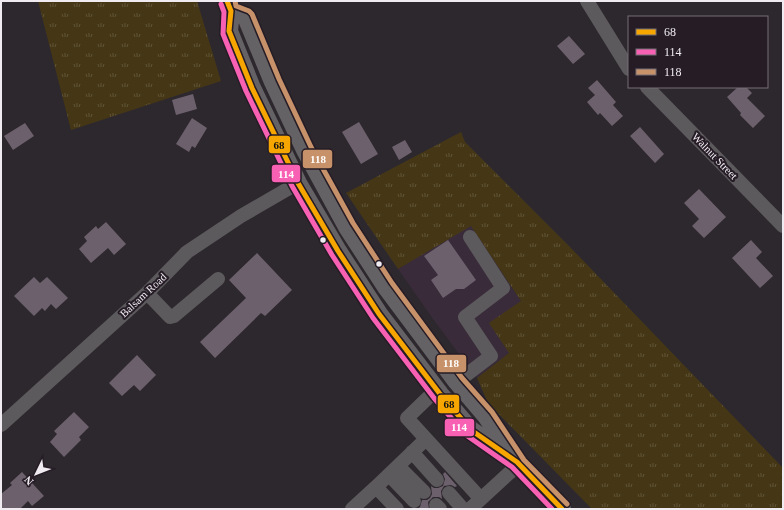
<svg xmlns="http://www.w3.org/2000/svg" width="784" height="510" font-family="'Times New Roman',serif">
<defs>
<pattern id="grass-tufts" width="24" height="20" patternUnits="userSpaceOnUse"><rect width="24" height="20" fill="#453715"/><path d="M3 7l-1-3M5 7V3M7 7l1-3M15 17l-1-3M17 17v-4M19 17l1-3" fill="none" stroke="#605438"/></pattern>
</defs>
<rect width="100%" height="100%" fill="#2d282d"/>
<path fill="#392b3a" d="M471,225l50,76 -12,52 -32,25 -44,-59 -35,-50z"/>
<path fill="url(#grass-tufts)" d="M38,1h159l24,80 -150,49z
M461,132l4,10 105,105 213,221v41h-191l-104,-106 -11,-25 32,-25 -20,-30 32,-22 -50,-75 -73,43 -52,-76z"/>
<path fill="#6c606d" d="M569,36l16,18 -12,10 -16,-18z
M597,80l19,22 -3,3 10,11 -11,10 -12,-13 -2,2 -11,-13 8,-7 -7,-7z
M738,87h8l6,6 -5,5 18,18 -12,12 -13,-13 1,-2 -14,-16z
M193,94l4,15 -21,6 -4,-15z
M192,118l15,10 -12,20 -3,-2 -3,6 -13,-8z
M359,122l19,32 -17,10 -19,-32z
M25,123l9,13 -21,14 -9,-14z
M640,127l24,27 -9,9 -25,-27z
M405,140l7,12 -13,8 -7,-13z
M699,189l27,28 -22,21 -12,-12 7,-7 -15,-16z
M106,222l20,22 -12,11 -6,-7 -17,15 -12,-14 8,-8 -3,-4 12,-11 2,3z
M448,240l28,40 -12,9h-8l-13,9 -12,-18 7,-5 -14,-19z
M751,240l11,12 -6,6 17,18 -13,12 -28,-30z
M257,253l35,37 -27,26 -4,-3 -46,45 -15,-16 46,-44 -17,-18z
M34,277l6,6 7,-6 21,21 -12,11 -5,-5 -6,7 -3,-3 -8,8 -20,-20z
M137,355l19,20 -16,16 -6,-6 -12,11 -13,-13z
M74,412l15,15 -10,10 2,3 -17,17 -14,-15 7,-8 -3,-3z
M22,472l22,24 -12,10 -4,-5 -8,8h-19v-15l11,-9 -2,-2z
M445,472l12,14 -2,1 -4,-2 -7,1 -3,5 1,8 -3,-2h-6l-5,5 1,7h-12l3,-2 2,-7h5l3,-2 2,-4 -1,-8 3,2h4l5,-2 2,-7 -2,-5z"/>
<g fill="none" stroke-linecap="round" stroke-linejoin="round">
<path stroke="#5c5a5c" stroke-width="14" d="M587,1l42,68
M647,87l136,139
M147,293l23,24 4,-1 44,-37
M457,382l34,-26 -26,-39 38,-29 -33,-51
M436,390l-29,28 74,81
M1,425l146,-132 40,-41 54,-36 57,-33
M412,452l25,28
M398,466l26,26
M389,475l25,26
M449,493l14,16
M436,505l4,4
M352,509l24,-22
M397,509l-21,-22 50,-48
M470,509l49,-45"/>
<path stroke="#656265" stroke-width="18" d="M227,1l4,10 -2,20 23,57 46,95 40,68 41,63 61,80 31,36 46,32 45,47
M231,11l15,6 27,65 32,68 42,77 39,60 71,95 29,34 26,38"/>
<defs>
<path id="bus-1" d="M227,1l4,10 -2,20 23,57 46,95 40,68 41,63 61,80 31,36 46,32 45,47"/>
<path id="bus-2" d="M221,4l3,8 -1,22 23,57 46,95 40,69 41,63 61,80 32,37 46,32 40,42"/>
<path id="bus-3" d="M235,1l1,5 13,5 3,3 27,65 32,68 42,76 39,60 70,95 30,34 32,48 43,44"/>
</defs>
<use href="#bus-1" stroke="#251c26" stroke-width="8"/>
<use href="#bus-2" stroke="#251c26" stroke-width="8"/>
<use href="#bus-3" stroke="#251c26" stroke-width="8"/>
<use href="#bus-1" stroke="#f7a600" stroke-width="5"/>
<use href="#bus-2" stroke="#f860b3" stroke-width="5"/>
<use href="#bus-3" stroke="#c7916a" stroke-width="5"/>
</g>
<g fill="#f0eaf1" stroke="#251c26" stroke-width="1.5">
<circle cx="323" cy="240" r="3.5"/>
<circle cx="379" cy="264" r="3.5"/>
</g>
<g text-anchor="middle" stroke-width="4" stroke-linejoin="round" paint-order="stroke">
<g font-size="11" fill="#f0eaf1" stroke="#251c26">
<text transform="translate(715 156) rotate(46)" y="4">Walnut Street</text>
<text transform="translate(143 295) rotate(-43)" y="4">Balsam Road</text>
</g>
</g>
<g stroke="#251c26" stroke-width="1.5">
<rect x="268" y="135" width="23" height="19" rx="4" fill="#f7a600"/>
<rect x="302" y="149" width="31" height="20" rx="4" fill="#c7916a"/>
<rect x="271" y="164" width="30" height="19" rx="4" fill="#f860b3"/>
<rect x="436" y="354" width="31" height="19" rx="4" fill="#c7916a"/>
<rect x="437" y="394" width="23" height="20" rx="4" fill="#f7a600"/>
<rect x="444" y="418" width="31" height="19" rx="4" fill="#f860b3"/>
</g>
<g font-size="11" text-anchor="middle" font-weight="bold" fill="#fff">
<text x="318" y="163">118</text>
<text x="286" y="178">114</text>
<text x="451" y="367">118</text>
<text x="459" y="431">114</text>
</g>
<g font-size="11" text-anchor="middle" font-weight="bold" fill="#111">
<text x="279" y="149">68</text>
<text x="449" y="408">68</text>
</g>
<rect width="784" height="510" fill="none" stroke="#f0eaf1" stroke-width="4"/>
<rect x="628" y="16" width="140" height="72" fill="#251c26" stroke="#766e77"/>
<rect x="636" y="29" width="20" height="6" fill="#f7a600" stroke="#766e77"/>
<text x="664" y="36" font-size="12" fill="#f0eaf1">68</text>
<rect x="636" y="49" width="20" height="6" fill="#f860b3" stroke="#766e77"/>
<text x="664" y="56" font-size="12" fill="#f0eaf1">114</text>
<rect x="636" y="69" width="20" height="6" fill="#c7916a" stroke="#766e77"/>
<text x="664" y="76" font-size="12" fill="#f0eaf1">118</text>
<g transform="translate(36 474) rotate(227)" stroke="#251c26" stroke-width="3" paint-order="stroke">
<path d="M0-3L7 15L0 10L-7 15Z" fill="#f0eaf1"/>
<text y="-6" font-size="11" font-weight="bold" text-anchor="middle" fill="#f0eaf1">N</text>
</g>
</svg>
